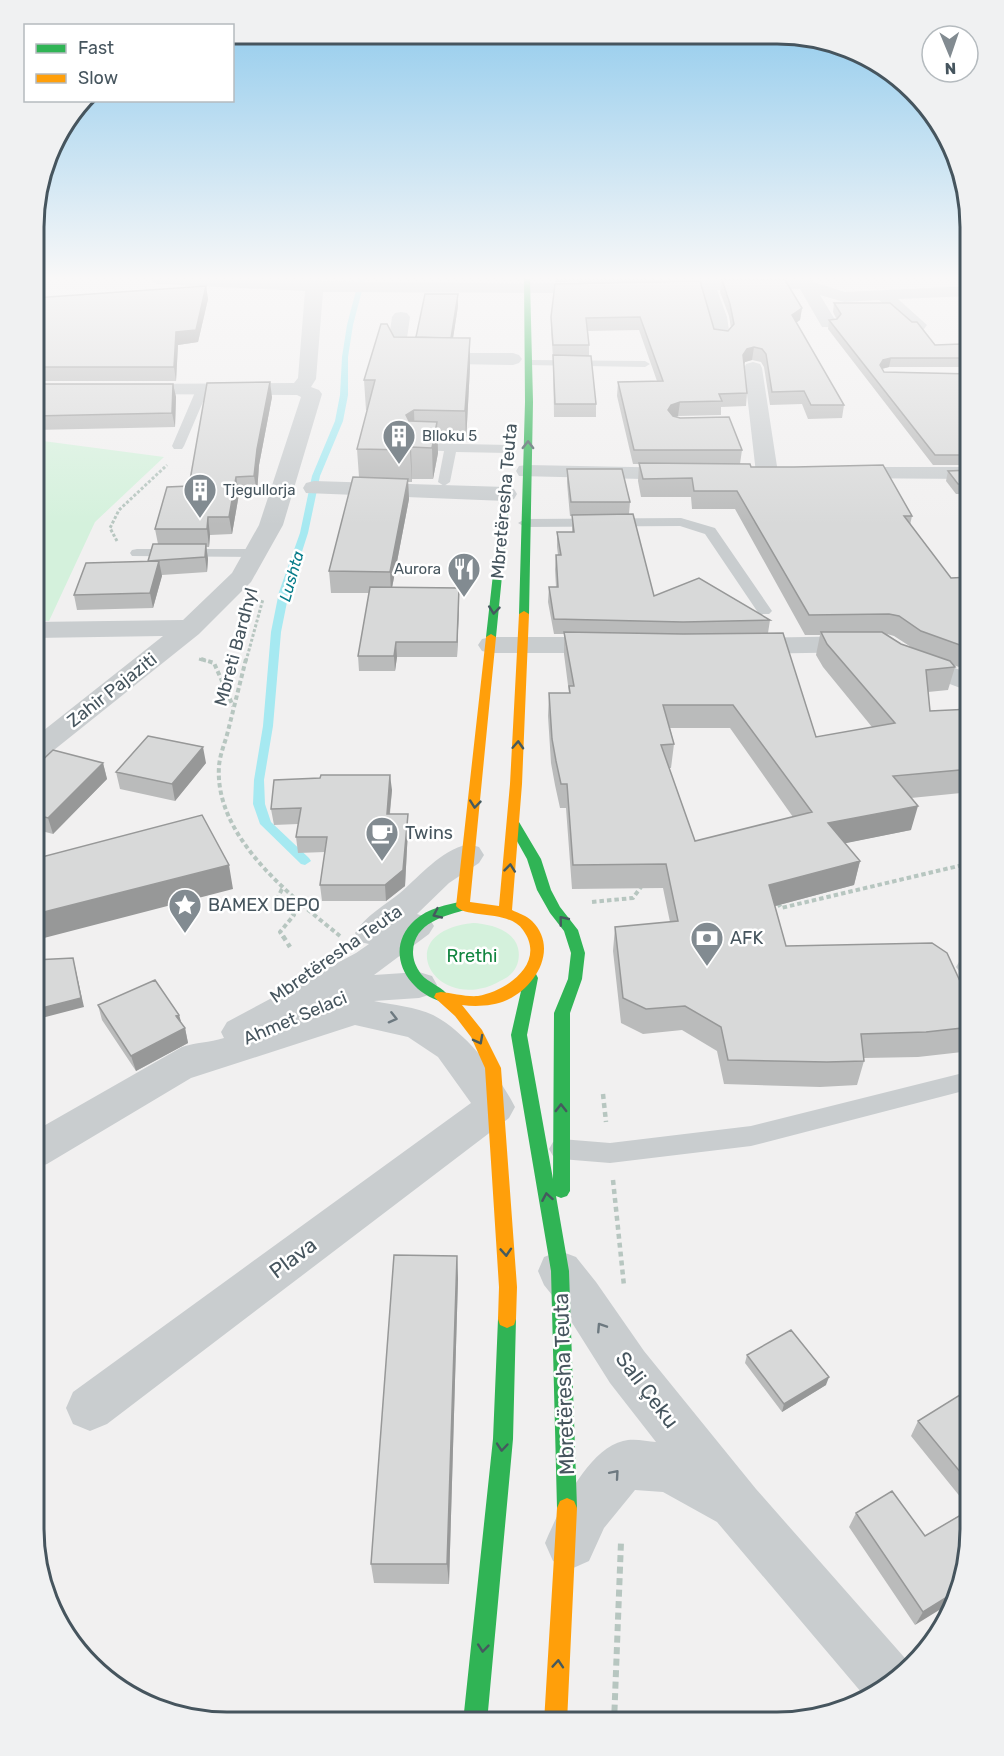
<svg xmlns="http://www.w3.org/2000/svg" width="1004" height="1756" font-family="Rubik,sans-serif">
<rect width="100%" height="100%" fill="#f1f0f0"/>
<path fill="#d4f1dc" d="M43,441l121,16 -69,65 -46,99 -15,-1v-177z
M473,923c16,1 40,6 45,25 3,12 -2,25 -14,31 -6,3 -14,8 -21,9 -55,14 -88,-57 -10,-65z"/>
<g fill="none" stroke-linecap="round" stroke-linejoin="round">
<path fill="#a6e9f1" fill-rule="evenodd" d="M359,279h6l-12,46 -5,32v38l-5,26 -23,55 -12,57 -19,59 -8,40 -8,94 -9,54 1,24 6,18 38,36 2,3 -6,4 -4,-1 -41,-40 -7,-20 1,-24 9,-54 8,-94 8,-40 21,-59 12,-57 23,-55 5,-26 2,-38 5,-32z"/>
<path stroke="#b7c6c0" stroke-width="3" stroke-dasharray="3 2" stroke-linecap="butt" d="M117,541l-7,-13 9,-18 48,-45
M199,659l7,2
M246,661l17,-62"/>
<path stroke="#b7c6c0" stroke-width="4" stroke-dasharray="4.5 3" stroke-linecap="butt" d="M201,659l13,4 19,43
M246,659c-6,24 -12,48 -18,72 -3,12 -8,23 -9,35 -5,71 72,130 121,170
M282,889l-4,8 16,18 -14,17 4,6
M592,902l41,-4 8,-11
M778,903l3,5 190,-45"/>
<path stroke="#b7c6c0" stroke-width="4.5" stroke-dasharray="5 4" stroke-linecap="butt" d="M283,936l7,11
M603,1094l3,28
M613,1180l11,106"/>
<path stroke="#b7c6c0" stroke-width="6" stroke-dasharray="7 4.5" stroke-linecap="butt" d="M614,1723l7,-181"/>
<path fill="#c9cdcf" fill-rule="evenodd" d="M530,360l115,1 5,3 -5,3 -119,-2v-4z
M202,387l6,3 -24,56 -2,3h-8l-2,-3 24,-56z
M415,443l94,2 6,4 -6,4 -53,-1 -6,30 -6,4 -6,-4 6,-31 -33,-1 -2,-3 2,-3z
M681,518l34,10 57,83 -3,3h-10l-54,-80 -25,-8 -155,1 -7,-4 7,-4z
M137,549h119l7,4 -7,4 -124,-1 -2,-3 2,-3z
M966,959l5,2v19l-7,-3 -8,-10 3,-5z
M971,1071v18l-220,57 -141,17 -49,-4 -8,-3 -4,-7 4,-7 8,-3 49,4 141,-17z"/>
<path fill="#c9cdcf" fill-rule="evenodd" d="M149,279c143,0 286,6 429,4l1,-4h232l2,3 32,10 126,-6v10l-73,3 29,26 -3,4h-12l-33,-29 -35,2 -24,-7 17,28 -3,4h-12l-22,-38 -83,1 10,27 3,20 -3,4h-12l-14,-51 -44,1 -8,-5 -42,1 -1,4 -6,2 -277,-1 -7,87 -5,8 8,3 3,4 -39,131 -32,57 -52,52 -155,124 -10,3v-23l129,-102 -129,2v-16l149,-2 49,-47 27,-48 42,-128 -4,-2 -175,-1 -3,-4 3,-4 7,-2 165,-1 4,-5 7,-87 -148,-7z
M401,312l6,1 3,4 -4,28 3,8h104l6,2 3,4 -3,4 -6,2 -117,-2 -8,-18 4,-28 3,-4z
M753,362l7,2 2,4 16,105 -3,5 -8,1 -8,-1 -3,-5 -12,-105 2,-4z
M527,465l157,3 8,1 3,5 -3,5 -8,1 -165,-4 -3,-5 3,-5z
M844,467h127v12l-135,-1 -3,-5 3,-5z
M314,481l192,6 8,2 3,5 -3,5 -8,2 -200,-8 -3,-5 3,-5z
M864,636l9,2 4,6 -4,6 -9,2 -123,2 -9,-2 -4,-6 4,-6 9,-2z
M491,637h118l9,2 4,6 -4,6 -9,2h-118l-9,-2 -4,-6 4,-6z
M911,652l60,22v18l-69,-26 -4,-6 4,-6z
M468,844l11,3 5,8 -5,8 -30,20 -32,31 12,4 5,8 -5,8 -55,41 45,-3 13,4 5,9 -5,9 -13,4 -45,3c19,4 42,6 59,14 33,17 65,59 82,92l-6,11 -402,306 -17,7 -17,-7 -7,-16 7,-16 398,-289 -33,-46 -30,-20 -53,-12 -164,53 -144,86 -14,5v-37l149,-85c14,-5 27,-4 42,-9l-3,-6 6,-10 129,-69 13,-9 -9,-2 -5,-9c10,-17 30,-28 45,-40 22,-19 39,-41 68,-49z
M560,1251l16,6 20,25 48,69 112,138 155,176 -26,25 -18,9 -150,-177 -54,-30 -28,-2 -31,38 -15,33 -18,8 -18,-8 -8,-18c13,-31 43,-94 78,-102 10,-3 23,0 33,1l-46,-59 -46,-73 -20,-25 -6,-14 6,-14z"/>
<path fill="#30b455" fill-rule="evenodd" d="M524,279h6l3,123 -4,212 -5,3 -5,-3 6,-212z
M507,482l4,3 -15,152 -5,3 -5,-3 17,-152z
M514,821l5,1 22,37 10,31 9,17 18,23 7,23 -3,26 -12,34v178l-3,5 -6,2 -5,-2 13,75 8,237 -3,7 -7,3 -7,-3 -3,-7 -6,-237 -40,-236 13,-57 2,-4h10l2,4 -11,57 26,144 1,-166 14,-34 3,-26 -7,-22 -14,-18 -13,-23 -10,-31 -19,-34z
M463,901l5,2 2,3 -2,3c-23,7 -54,13 -55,43 0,8 3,15 8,22 7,9 23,13 28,23l-2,4 -5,1c-37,-11 -59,-53 -27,-82 13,-12 32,-15 48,-19z
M507,1310l7,3 2,6 -3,120 -26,283h-24l30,-283 5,-120 2,-6z"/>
<path fill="#ff9f0a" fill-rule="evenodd" d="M524,611l5,3 -7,170 -10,126c6,3 15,6 20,11 27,27 4,66 -25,79 -13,6 -31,7 -45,5l20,25 19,38 16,219 -1,32 -2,6 -7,3 -7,-3 -2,-6 1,-32 -14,-219 -14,-31 -16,-21 -21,-19 2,-4 5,-1c11,1 25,5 37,4 29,-5 69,-33 45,-66 -15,-21 -57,-11 -67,-24l30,-269 5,-3 5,3 -26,265 29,4 11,-122 9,-170z
M567,1498l7,3 3,7 -10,214h-23l13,-214 3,-7z"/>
</g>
<path fill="#babbbb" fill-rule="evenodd" d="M556,279h137l-138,3z
M722,280l80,28 -2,12 -4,3 48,82 -2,13 -34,1 -6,-15 -32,1 -6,-38 -3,-5 -9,-2 -7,2 -1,2 3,29 -1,13 -25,1v8l-43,1 -3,1 67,33 -2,14 172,52 -2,9 41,53 20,-1v92h-6l-12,-4 2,2 -7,23 -20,2 2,19 41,-2v83l-60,6v32l-66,13 15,18 -6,24 -79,21 11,40 185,59v46l-53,6 -54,1v3l-7,24 -37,2 -96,-3 -7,-33 -35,-21 -39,4 -22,-11 -8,-72 2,-24 55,-5 -7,-34 -91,1 -6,-81h-6l-5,-23 -4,-22 -3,-47 1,-23h20l-5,-39v-20h-10l-6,-32 1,-15h7l-1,-18 1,-14h2l-1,-8v-15h15v-16h-2l-3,-33v-14l63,33 -1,12 25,82 116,24 -2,13 48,104 56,-10 -49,-60 -7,-12 4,-20h-15l-70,-126h-43l-1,-12h-50l-3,-16 1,-17h-6l-16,-68 1,-14 39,-1 -18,-51 -51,1 1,14v11l7,48v13h-42l-1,-59 -2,-29 4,-45 159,45 14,2 3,-3 -2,-12 -9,-24zM887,634l7,2 17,11 -10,-3zM670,728h60l63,89 -98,24 -26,-73h2l3,-24z
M206,286l2,13 -10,43 -20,3 -2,36h-142v-83z
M834,303l101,42 36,9v13h-82l-7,2 2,3 87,2v91h-38l-105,-136 1,-9h8l-4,-8z
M458,306l-5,32h17v29l-4,75 -28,-1v12l-5,26h-21v3h-4l1,17 -17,89h67v15l-2,54h-60l-2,14h-36l-1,-15 11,-63h-38l-2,-22 30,-94 -2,-28 10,-39h-1l-2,-30 30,-43h22z
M34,384h139l3,13 -1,30 -141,3z
M272,397l-13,68 -2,28 -18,1 -7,40 -22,1 -1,12h-3l2,12 -1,13 -45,3 -9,33 -76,2 -3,-15 74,-34 10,-17 -3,-15 34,-43z
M971,470v24h-15l-10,-13 2,-10z
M103,763l4,16 -54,55 -19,-5v-61z
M206,763l-31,38 -55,-12 -4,-17z
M392,790l-2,24 18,15 -3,57 -19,15h-64l-2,-16 5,-33 -27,1 -2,-16 2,-13 -24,1 -3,-16z
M98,1005l81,10 3,10 3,3 3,15 -52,28 -34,-51z
M457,1256l1,23 -9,305 -75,-1 -3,-19z
M747,1355l79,30 -44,27 -37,-49z
M971,1388v154l-56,83 -66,-98 7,-14 69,23 45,-27 -59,-73 7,-15z"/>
<path fill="#979898" d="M206,286l2,13 -10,43 -20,3 -2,36 -2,-14 2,-35z
M458,294v12l-7,45v-13z
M802,308l-2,12 -10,7 2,-12z
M470,338v29l-4,75 -1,-31z
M754,347l-2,13 -7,2 -3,6 1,-13 4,-6z
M891,358l-2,9 -8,2 -1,-4 3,-5z
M270,382l2,15 -13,68 -2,28 -3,-17 3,-27z
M173,384l3,13 -1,30 -3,-14z
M680,402l-2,14 -8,3 -2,-9 3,-5z
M414,410l1,31 -9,-26z
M437,422l1,31 -5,26 -1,-31z
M411,447l1,32v3l-2,-32z
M236,477l3,17 -7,40 -3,-17z
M408,479l1,20 -18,94 -1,-21z
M208,517l2,18 -1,12 -2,-18z
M206,544l2,15 -1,13 -2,-15z
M159,561l3,15 -9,32 -3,-15z
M459,588v15l-2,54v-15z
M396,642l1,15 -2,14 -1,-15z
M203,747l3,16 -31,38 -3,-17z
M103,763l4,16 -54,55 -5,-16z
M390,775l2,15 -4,39 -1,-15z
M918,806l-7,24 -89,18 6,-25z
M408,814v15l-3,57 -19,15 -1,-16z
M860,861l-6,24 -90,24 5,-24z
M229,865l4,24 -189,49 -8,-24z
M73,958l11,49 -50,13v-10z
M179,1015l4,14 -7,-13z
M185,1028l3,15 -52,28 -5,-15z
M457,1256l1,23 -9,305 -2,-20z
M829,1377l-3,8 -44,27 2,-8z
M960,1589l-3,10 -42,26 8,-13z"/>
<path fill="#d8d9d9" stroke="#979898" stroke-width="1.5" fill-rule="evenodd" d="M722,280h63l17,28 -10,7 52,90h-33l-7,-14 -32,1 -6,-38 -4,-5 -8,-2 -7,2 -4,6 4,38 -28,1 3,7 -42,1 -9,3 -3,5 5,6 7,2 49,-1 13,33h-108l-16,-68 45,-1 -23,-64 -54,1 3,27h-36l-2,-28 4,-33 145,-3 14,48 14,2 6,-7 -4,-20z
M206,286l-10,44 -20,2 -2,35h-140v-69z
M425,294h33l-7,44 -35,-1z
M834,303h56l22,19h5l18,23 26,-1 10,10v4h-80l-8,2 -3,5 4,7 87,2v81h-36l-106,-135 8,-1 4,-5z
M381,324h6l7,13 76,1 -5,73 -51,-1 -8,5 3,6 28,1 -5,26 -21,-1 -1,3 -53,-1 18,-69h-11z
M553,355l38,1 5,48h-41z
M270,382l-13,67 -3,27 -18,1 -7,40h-21l-1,12h-52l12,-42 22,-1 18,-103z
M34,384h139l-1,29 -138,3z
M639,463l111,1 1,3h43l89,-2 29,51h-8l47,62 20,-1v72l-50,-18 -22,-15 -10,-2 -80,1 -72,-124h-43l-2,-13 -49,1z
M567,469h55l8,33h-59z
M971,470v14h-13l-10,-13z
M353,477l55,2 -18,93 -61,-1z
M633,514l21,82 45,-18 71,42 -87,2 -129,-3 -5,-32h9l-2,-32h5l-4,-23h17l-2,-17z
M153,544h53l-1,13 -57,4z
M159,561l-9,32 -76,2 12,-32z
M370,587l89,1 -2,54h-61l-2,14h-36z
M564,632l119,2 100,-1 33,104 79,-14 -68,-79 -6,-12h61l19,12 49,17 5,6 -29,3 4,41 41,-2v60l-78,7 25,30 -90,17 32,38 -91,24 17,61 146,-3 15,10 24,52v22l-45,5 -65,2 3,27 -37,1 -99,-2 -7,-33 -36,-21 -39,3 -23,-11 -8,-71 63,-6 -12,-57 -93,1 -6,-81h-6l-5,-23 -4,-22 -3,-46h21l-1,-7h5zM663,705h70l79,107 -117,29 -34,-96 13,-1z
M148,736l55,11 -31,37 -56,-12z
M53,750l50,13 -55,55 -14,-4v-46z
M321,775h69l-3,39h21l-5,56 -18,15h-65l7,-48h-31l5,-29 -30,1 3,-29 46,-2z
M202,815l27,50 -193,49 -2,-8v-47z
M73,958l8,40 -47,12v-50z
M155,980l24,35 -3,1 9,12 -54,28 -33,-51z
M394,1255l63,1 -10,308h-76z
M791,1330l38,47 -45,27 -37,-49z
M971,1388v97l-53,-64z
M892,1491l33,45 46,-27v33l-11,47 -37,23 -67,-99z"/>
<defs><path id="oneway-chevron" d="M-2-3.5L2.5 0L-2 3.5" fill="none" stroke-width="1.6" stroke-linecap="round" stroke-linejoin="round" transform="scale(1.5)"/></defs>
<g stroke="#455a5e">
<use href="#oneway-chevron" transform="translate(528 445) rotate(-89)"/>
<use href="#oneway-chevron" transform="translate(494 610) rotate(96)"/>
<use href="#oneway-chevron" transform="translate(518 745) rotate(-87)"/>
<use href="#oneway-chevron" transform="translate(475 804) rotate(96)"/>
<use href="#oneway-chevron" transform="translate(510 868) rotate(-84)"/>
<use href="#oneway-chevron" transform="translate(437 914) rotate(155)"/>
<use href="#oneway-chevron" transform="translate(563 920) rotate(-129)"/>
<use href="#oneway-chevron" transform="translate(479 1040) rotate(62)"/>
<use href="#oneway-chevron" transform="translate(561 1108) rotate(-90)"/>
<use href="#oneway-chevron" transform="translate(547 1197) rotate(-100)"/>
<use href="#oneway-chevron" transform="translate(506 1252) rotate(86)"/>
<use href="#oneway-chevron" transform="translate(502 1447) rotate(95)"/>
<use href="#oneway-chevron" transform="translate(483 1648) rotate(96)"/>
<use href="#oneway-chevron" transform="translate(558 1664) rotate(-86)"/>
</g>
<g stroke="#6d7980">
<use href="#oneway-chevron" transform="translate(393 1018) rotate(14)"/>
<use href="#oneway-chevron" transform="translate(601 1327) rotate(-123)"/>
<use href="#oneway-chevron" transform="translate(615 1474) rotate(-49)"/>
</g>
<linearGradient id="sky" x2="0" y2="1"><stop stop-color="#8dc9ec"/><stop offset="0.53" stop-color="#f9f8f8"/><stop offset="1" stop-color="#f9f8f8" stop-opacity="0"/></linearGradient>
<rect width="1004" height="525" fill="url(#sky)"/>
<defs>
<symbol id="building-pin" viewBox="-11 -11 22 30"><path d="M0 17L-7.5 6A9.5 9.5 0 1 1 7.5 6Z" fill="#828b91" stroke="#fff"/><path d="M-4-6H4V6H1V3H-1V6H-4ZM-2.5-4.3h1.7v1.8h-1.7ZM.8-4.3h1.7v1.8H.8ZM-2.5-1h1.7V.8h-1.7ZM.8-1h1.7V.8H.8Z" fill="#fff"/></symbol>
<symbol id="restaurant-pin" viewBox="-11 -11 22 30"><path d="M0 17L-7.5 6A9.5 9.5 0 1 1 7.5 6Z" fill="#828b91" stroke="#fff"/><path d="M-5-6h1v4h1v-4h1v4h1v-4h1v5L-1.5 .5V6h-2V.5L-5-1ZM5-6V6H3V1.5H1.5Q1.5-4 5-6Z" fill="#fff"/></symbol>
<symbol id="cafe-pin" viewBox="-11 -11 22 30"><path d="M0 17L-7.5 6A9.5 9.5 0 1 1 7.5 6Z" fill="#828b91" stroke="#fff"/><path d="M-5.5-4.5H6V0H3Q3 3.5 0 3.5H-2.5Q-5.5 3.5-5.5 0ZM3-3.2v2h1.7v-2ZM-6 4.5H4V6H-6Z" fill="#fff"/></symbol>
<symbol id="sight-pin" viewBox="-11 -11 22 30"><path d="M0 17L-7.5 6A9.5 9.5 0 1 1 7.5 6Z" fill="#828b91" stroke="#fff"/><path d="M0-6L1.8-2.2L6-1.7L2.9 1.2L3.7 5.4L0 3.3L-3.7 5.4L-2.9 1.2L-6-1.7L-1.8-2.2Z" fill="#fff"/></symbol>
<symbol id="bank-pin" viewBox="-11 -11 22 30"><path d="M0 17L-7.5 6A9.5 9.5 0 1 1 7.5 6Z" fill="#828b91" stroke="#fff"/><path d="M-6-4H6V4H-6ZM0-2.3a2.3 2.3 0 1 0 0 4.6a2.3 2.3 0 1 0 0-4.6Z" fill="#fff"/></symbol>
</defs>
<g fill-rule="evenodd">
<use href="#building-pin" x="380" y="417" width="38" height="52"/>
<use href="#building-pin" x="181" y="471" width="38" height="52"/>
<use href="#restaurant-pin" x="445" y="550" width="38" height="52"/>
<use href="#cafe-pin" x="363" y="814" width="38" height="52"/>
<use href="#sight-pin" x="166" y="886" width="38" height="52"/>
<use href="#bank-pin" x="688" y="919" width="38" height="52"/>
</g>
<g text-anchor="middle" stroke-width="5" stroke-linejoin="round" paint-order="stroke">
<g font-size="15" fill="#46555e" stroke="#fff" text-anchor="start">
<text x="422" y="441">Blloku 5</text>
<text x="223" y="495">Tjegullorja</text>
<text x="441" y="574" text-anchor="end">Aurora</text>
</g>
<g font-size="16" font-style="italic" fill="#077c8a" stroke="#fff">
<text transform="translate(291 576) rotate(-74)" y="6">Lushta</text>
</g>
<g font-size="18" fill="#46555e" stroke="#fff">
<text transform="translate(504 501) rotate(-85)" y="6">Mbretëresha Teuta</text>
<text transform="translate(236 647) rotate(-75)" y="6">Mbreti Bardhyl</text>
<text transform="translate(112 690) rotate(-38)" y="6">Zahir Pajaziti</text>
<text transform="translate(336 954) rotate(-35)" y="6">Mbretëresha Teuta</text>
<text transform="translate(295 1018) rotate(-23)" y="6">Ahmet Selaci</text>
</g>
<g font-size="18" fill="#46555e" stroke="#fff" text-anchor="start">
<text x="405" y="839">Twins</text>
<text x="208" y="911">BAMEX DEPO</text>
<text x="730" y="944">AFK</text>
</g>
<g font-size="18" fill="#128540" stroke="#fff">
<text x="472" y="962">Rrethi</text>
</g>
<g font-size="21" fill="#46555e" stroke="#fff">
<text transform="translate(293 1258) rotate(-37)" y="7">Plava</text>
<text transform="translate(564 1384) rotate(-92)" y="7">Mbretëresha Teuta</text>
<text transform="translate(647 1390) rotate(53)" y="7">Sali Çeku</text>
</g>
</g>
<path d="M0 0H1004V1756H0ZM227 44H777A183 183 0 0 1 960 227V1529A183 183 0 0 1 777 1712H227A183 183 0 0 1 44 1529V227A183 183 0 0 1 227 44Z" fill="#f0f1f2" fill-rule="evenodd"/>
<path fill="none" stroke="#46555e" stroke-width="3" d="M227 44H777A183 183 0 0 1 960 227V1529A183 183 0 0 1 777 1712H227A183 183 0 0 1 44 1529V227A183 183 0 0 1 227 44Z"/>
<rect x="24" y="24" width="210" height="78" fill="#ffffff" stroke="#b5bbbf" stroke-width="1.5"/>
<rect x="36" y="44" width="30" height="9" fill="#30b455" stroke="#b5bbbf" stroke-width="1.5"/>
<text x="78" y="54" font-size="18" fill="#46555e">Fast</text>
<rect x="36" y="74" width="30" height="9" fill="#ff9f0a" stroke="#b5bbbf" stroke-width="1.5"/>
<text x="78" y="84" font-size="18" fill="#46555e">Slow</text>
<g transform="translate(950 54) rotate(178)"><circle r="28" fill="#ffffff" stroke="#b5bbbf" stroke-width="1.5"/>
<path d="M0-4.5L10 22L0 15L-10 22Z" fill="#828b91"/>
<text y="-9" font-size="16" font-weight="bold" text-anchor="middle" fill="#46555e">N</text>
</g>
</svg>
